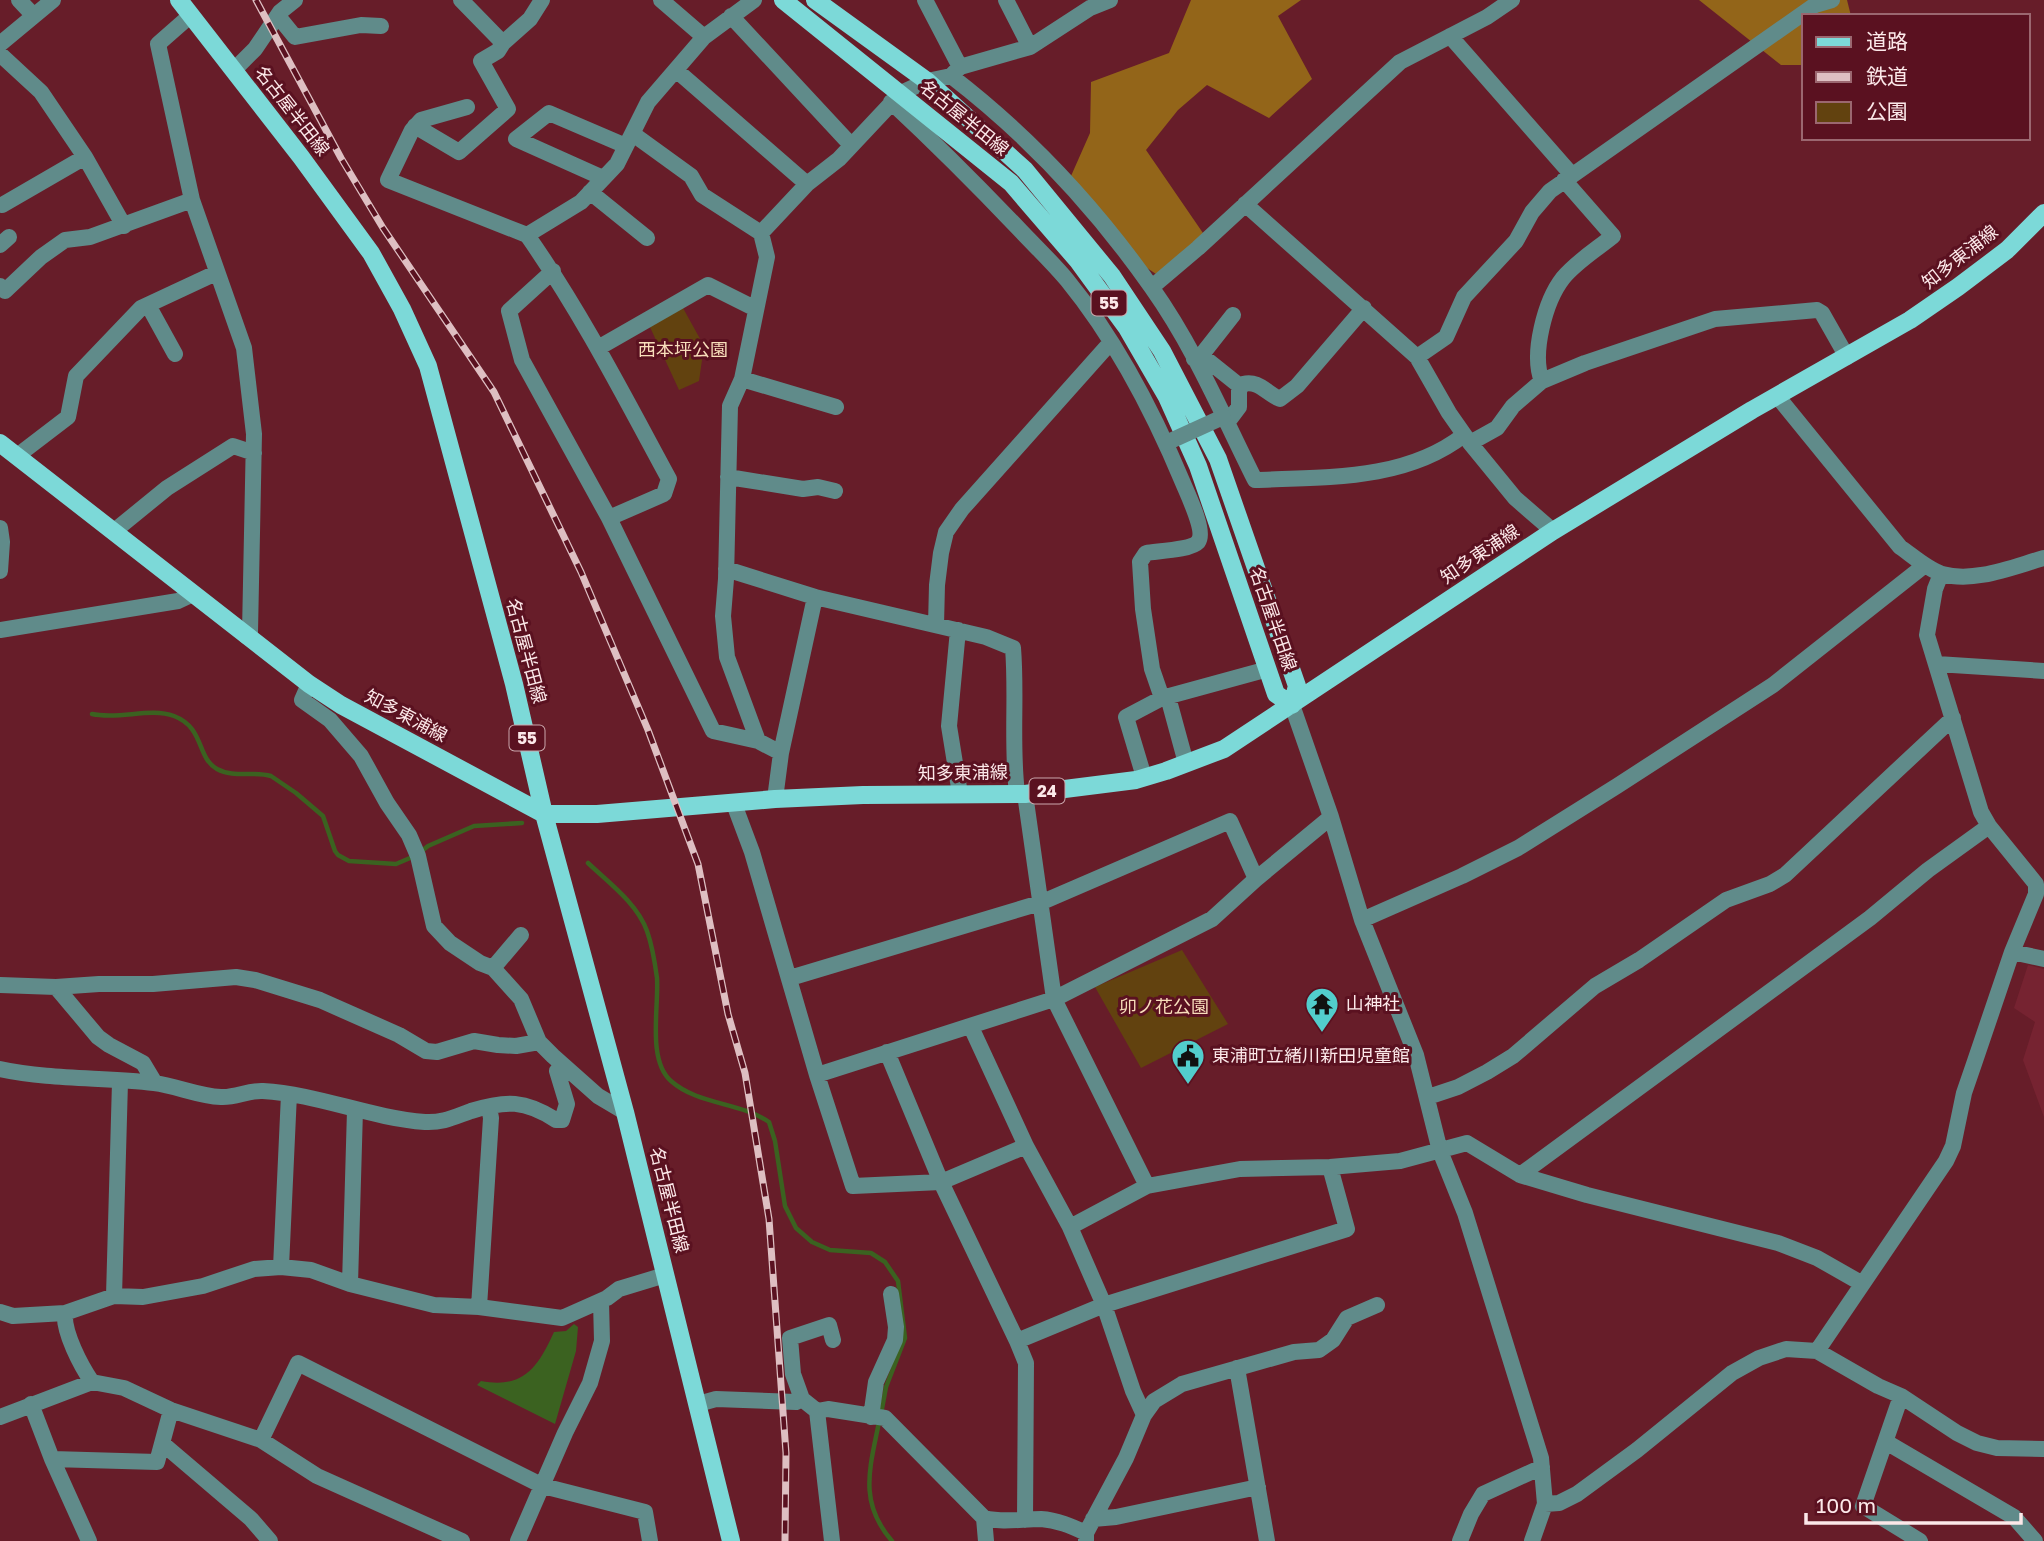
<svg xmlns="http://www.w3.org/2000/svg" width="2044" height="1541" font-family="'Golos Text','Noto Sans JP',sans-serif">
<rect width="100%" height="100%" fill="#671d29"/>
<path fill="#762331" d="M2028,965l16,4v148l-21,-57 12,-38 -21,-14z"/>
<path fill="#62420f" d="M683,308l21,38 -5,35 -20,9 -30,-65z
M1182,950l46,74 -87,44 -46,-81z"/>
<path fill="#936519" d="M1191,0h110l-23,16 34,63 -43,39 -62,-33 -29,25 -32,40 59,86 -46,40 -24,-16 -64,-84 19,-43 1,-51 78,-29z
M1699,0h148l4,16h-47v49h-23z"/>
<path fill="#3b6220" d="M574,1324l4,3 -2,24 -21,73 -78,-39 4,-4c43,8 57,-14 73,-49l12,-1z"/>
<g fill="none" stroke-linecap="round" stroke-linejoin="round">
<path stroke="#3b6220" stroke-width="4.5" d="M92,714c28,6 58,-7 82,2 31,12 22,41 43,53 16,9 37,2 54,7l25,17 27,23 12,35 3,4 11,6 47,3 21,-9 11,-9 46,-20 48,-3
M588,863c20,19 49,40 59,68 5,14 8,32 10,47 2,29 -10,82 14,103 27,24 69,21 98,41l6,19 10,65 11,22 16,14 18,8 41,3 14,9 13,19 7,57 -19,49 -5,27
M879,1422c-9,46 -21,80 13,119"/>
<path stroke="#608b8a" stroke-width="16" d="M19,0l15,16
M461,0l42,43
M661,0l43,37
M925,0l35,67
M1006,0l24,47
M191,15l-33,29 34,156 52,148 10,86 -4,198 -4,4
M278,16l17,21 66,-12 20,1
M731,16l120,129
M1450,36l122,139
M0,44l53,-44
M0,54l41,38 44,65 39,69
M234,70l21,-21 25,-37 15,-12
M676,70l131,114
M951,76c78,60 145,132 201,212 42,59 71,128 103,192 71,-3 150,1 209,-45
M891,102c44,41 86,83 128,127 16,17 33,33 48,51 49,60 86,131 116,203 5,12 23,49 15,59 -7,8 -41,9 -52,11l-6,9 3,47 9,60 10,29 -36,19 18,60
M467,107l-46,13 -9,10 -24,50 139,55
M415,126l44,26 49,-43 -27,-48 17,-10 5,-8 27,-24 12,-19
M633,134l58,42 11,19 59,38
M603,178l-87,-39 33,-26 77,33
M590,192l57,46
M1245,204l172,153 32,56 21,30 45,55 38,33
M2,205l83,-48
M0,245l9,-8
M553,271l-44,40 13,49 87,158 104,213 45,10 23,12
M0,286l5,5 36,-34 24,-17 25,-3 102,-37
M1152,287l46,-39 202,-186 87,-45 25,-17
M148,305l27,49
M598,348l110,-63 48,24
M1200,357l33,-42
M1417,357l29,-20 18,-40 52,-56 16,-29 18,-21 265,-186 17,-5
M1194,359l6,-2 6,2 35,28
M742,379l94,28
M1542,381c-11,-27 3,-80 21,-103 13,-16 34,-29 50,-42l-49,-56
M1778,397l122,150c13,9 27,22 42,27 33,9 70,-7 102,-16
M1227,423l12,-16v-17l4,-6c16,-4 23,9 37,15l17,-13 67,-78
M1470,443l27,-15 16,-22 29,-25 43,-18 130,-44 102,-9 5,3 25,44
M17,456l51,-39 8,-41 65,-68 75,-35
M728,477l75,12 15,-2 17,4
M609,518l55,-24 5,-15c-45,-83 -88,-167 -142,-244l54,-33 36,-38 31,-62 56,-65 50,-37
M0,528l2,14 -2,29
M113,532l54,-44 66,-42 21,7
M726,569l89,28
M936,625l1,-40 4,-32 5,-21 16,-23 149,-167
M0,630l178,-29 15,-7
M958,630l-9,96 11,68
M1937,664l107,7
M309,684l-7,16 28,20 31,36 26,47 22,32 9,21 16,70 16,17 30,20 13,5 28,31 18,43 14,14 45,40 27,16
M1168,697l18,66
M1162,698l106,-29
M1292,705l39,112 31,103 54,135 24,96 25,62 76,245 4,46 -13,37
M758,741l-31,-84 -4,-41 3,-37 4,-173 12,-27 25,-122 -6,-24 46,-49 32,-25 62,-66 26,-12 24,-5 9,-9 70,-20 60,-39 20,-8
M1025,794l29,205 93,187
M775,799l6,-46 34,-156 171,40 27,11c4,48 -2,97 4,145
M734,804l18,48 65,223 36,111 88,-4 85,-36
M1362,920l100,-44 56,-28 99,-62 156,-101 152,-120
M2012,952l32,7
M493,968l28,-33
M790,978l250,-75 190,-82 26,58
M0,985l56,2 43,-3h54l83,-7 19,3 65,20 79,35 27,16 11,1 37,-11 24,4 18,1 23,-4
M56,987l42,50 11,8 34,18 12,20
M971,1027l55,119 44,81 34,78 29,86 11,24 -18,43 -40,75v8
M887,1052l54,130 76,159 87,-36 243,-76 -17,-62
M0,1069c50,11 103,8 154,14 23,3 44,13 67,14 14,1 28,-7 42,-6 55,3 107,27 162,31 18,1 29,-5 46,-11 35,-11 54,-11 85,9h6l5,-16 -10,-33 5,-5
M817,1075l237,-76 158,-80 44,-40 75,-62
M1428,1097l30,-10 29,-15 26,-16 82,-70 44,-26 87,-60 44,-16 15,-9 168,-157
M1520,1175l350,-257 58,-48 61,-44
M1070,1227l77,-41 93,-17 90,-2 70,-6 67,-18 53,32 67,20 191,48 39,15 44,25
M281,1267l8,-173
M350,1284l5,-174
M114,1296l6,-214
M479,1307l12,-189 -2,-11
M0,1312l13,4 52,-3
M1017,1341l9,22 -1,157
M1817,1351l129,-190 7,-15 11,-53 11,-32 37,-109 24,-58v-10l-47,-58 -8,-14 -54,-177 8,-46 6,-15
M1237,1368l30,173
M92,1382c-11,-16 -29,-50 -27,-69l49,-17 29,1 60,-11 51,-17 27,-2 30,3 39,14 84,21 45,2 83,11 45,-20 12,-9 46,-14
M1901,1396l-38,110 57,35
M31,1404l21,55 37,82
M698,1404l18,-5 80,3 6,-3
M817,1411l-15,-12 -9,-25 -3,-36 39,-13 4,15
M1144,1415l10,-14 28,-17 112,-32 25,-2 14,-10 14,-22 30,-13
M0,1417l92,-35 32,6 47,22 90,30 56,36 145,65
M871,1417l5,-35 19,-42 1,-13 -5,-33
M261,1440l37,-77 245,123 102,26 5,29
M1886,1442l128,75 21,24
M163,1444l88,75 19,22
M52,1459l105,3 14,-52
M1545,1504l14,-1 18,-9 60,-44 95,-77 27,-15 27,-9 31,2 61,35 23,10 56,37 20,10 20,5 47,1
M984,1518l2,23
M1093,1519l23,-2 142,-30
M518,1541l47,-108 25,-50 12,-42 -1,-40
M832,1541l-15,-130 11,-2 57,9 99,100c19,5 37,1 57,1 16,1 30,7 45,14
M1460,1541l11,-27 12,-20 59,-27"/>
<path stroke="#7cd9d8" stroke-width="18" d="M179,0l122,157 70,96 31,56 26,57 86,318 30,130 81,298 106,429
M783,0l228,183 67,78 49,67 40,69 31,69 78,228 16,11 5,-19 -79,-227 -56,-108 -50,-75 -87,-106 -98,-89 -112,-81
M0,443l309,241 32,21 203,109h53l178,-15 88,-4 162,-1 111,-14 30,-9 58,-22 329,-218 199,-121 158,-90 48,-33 49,-37 37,-37"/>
<defs>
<path id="rail" d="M256,0l85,158 42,70 111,164 87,180 67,158 50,134 30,150 17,59 24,146 17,234 -1,88"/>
</defs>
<use href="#rail" stroke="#debfc2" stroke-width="7"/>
<use href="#rail" stroke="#5a1120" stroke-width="4.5" stroke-dasharray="13" stroke-linecap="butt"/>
<path stroke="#608b8a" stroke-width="16" d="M1166,443l57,-26"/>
</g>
<defs>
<symbol id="temple-pin" viewBox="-11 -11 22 30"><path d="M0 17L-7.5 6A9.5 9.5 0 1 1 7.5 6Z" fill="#52cdcc" stroke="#5a1120"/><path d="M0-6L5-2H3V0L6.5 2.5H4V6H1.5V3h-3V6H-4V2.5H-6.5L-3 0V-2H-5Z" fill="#111"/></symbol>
<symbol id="civic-pin" viewBox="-11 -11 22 30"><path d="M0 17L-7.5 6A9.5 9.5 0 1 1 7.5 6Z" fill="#52cdcc" stroke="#5a1120"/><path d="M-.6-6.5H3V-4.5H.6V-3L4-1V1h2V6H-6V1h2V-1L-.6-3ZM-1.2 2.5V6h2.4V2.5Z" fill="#111"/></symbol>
</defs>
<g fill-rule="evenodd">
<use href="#temple-pin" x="1303" y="985" width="38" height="52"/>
<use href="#civic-pin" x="1169" y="1037" width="38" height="52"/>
</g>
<g text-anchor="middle" stroke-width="6" stroke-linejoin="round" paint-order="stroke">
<g fill="#5a1120" stroke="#cba8ad" stroke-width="2">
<rect x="1091.5" y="290.5" width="35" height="25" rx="5"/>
<rect x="509.5" y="725.5" width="35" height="25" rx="5"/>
<rect x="1029.5" y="778.5" width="35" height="25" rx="5"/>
</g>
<g font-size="16" font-weight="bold" fill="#fce8e9">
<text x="1109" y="309">55</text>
<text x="527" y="744">55</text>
<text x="1047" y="797">24</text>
</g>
<g font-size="18" fill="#fce8e9" stroke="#5a1120">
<text transform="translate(292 111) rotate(52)" y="6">名古屋半田線</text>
<text transform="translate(964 118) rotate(39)" y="6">名古屋半田線</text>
<text transform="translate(1960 257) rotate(-38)" y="6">知多東浦線</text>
<text transform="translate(1480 554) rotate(-34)" y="6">知多東浦線</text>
<text transform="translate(1273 619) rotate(71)" y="6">名古屋半田線</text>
<text transform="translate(526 651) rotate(75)" y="6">名古屋半田線</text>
<text transform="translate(406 716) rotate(28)" y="6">知多東浦線</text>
<text transform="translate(963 773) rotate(-1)" y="6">知多東浦線</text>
<text transform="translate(669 1200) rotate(76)" y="6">名古屋半田線</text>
</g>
<g font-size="18" fill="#f8debb" stroke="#5a1120">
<text x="683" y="356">西本坪公園</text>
<text x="1164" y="1013">卯ノ花公園</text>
</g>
<g font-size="18" fill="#fce8e9" stroke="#5a1120" text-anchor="start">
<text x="1346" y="1010">山神社</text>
<text x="1212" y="1062">東浦町立緒川新田児童館</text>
</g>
</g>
<rect x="1802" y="14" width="228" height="126" fill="#5a1120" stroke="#9b6770" stroke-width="2"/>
<rect x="1816" y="37" width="35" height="10" fill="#7cd9d8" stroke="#9b6770" stroke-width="2"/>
<text x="1866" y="49" font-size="21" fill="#fce8e9">道路</text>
<rect x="1816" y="72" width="35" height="10" fill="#debfc2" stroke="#9b6770" stroke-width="2"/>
<text x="1866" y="84" font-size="21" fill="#fce8e9">鉄道</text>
<rect x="1816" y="102" width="35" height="21" fill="#62420f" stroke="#9b6770" stroke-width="2"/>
<text x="1866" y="119" font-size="21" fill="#fce8e9">公園</text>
<path d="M1806 1513v10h215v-10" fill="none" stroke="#fce8e9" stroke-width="3.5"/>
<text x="1816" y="1513" font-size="21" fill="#fce8e9" stroke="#5a1120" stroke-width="5" paint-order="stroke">100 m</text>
</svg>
